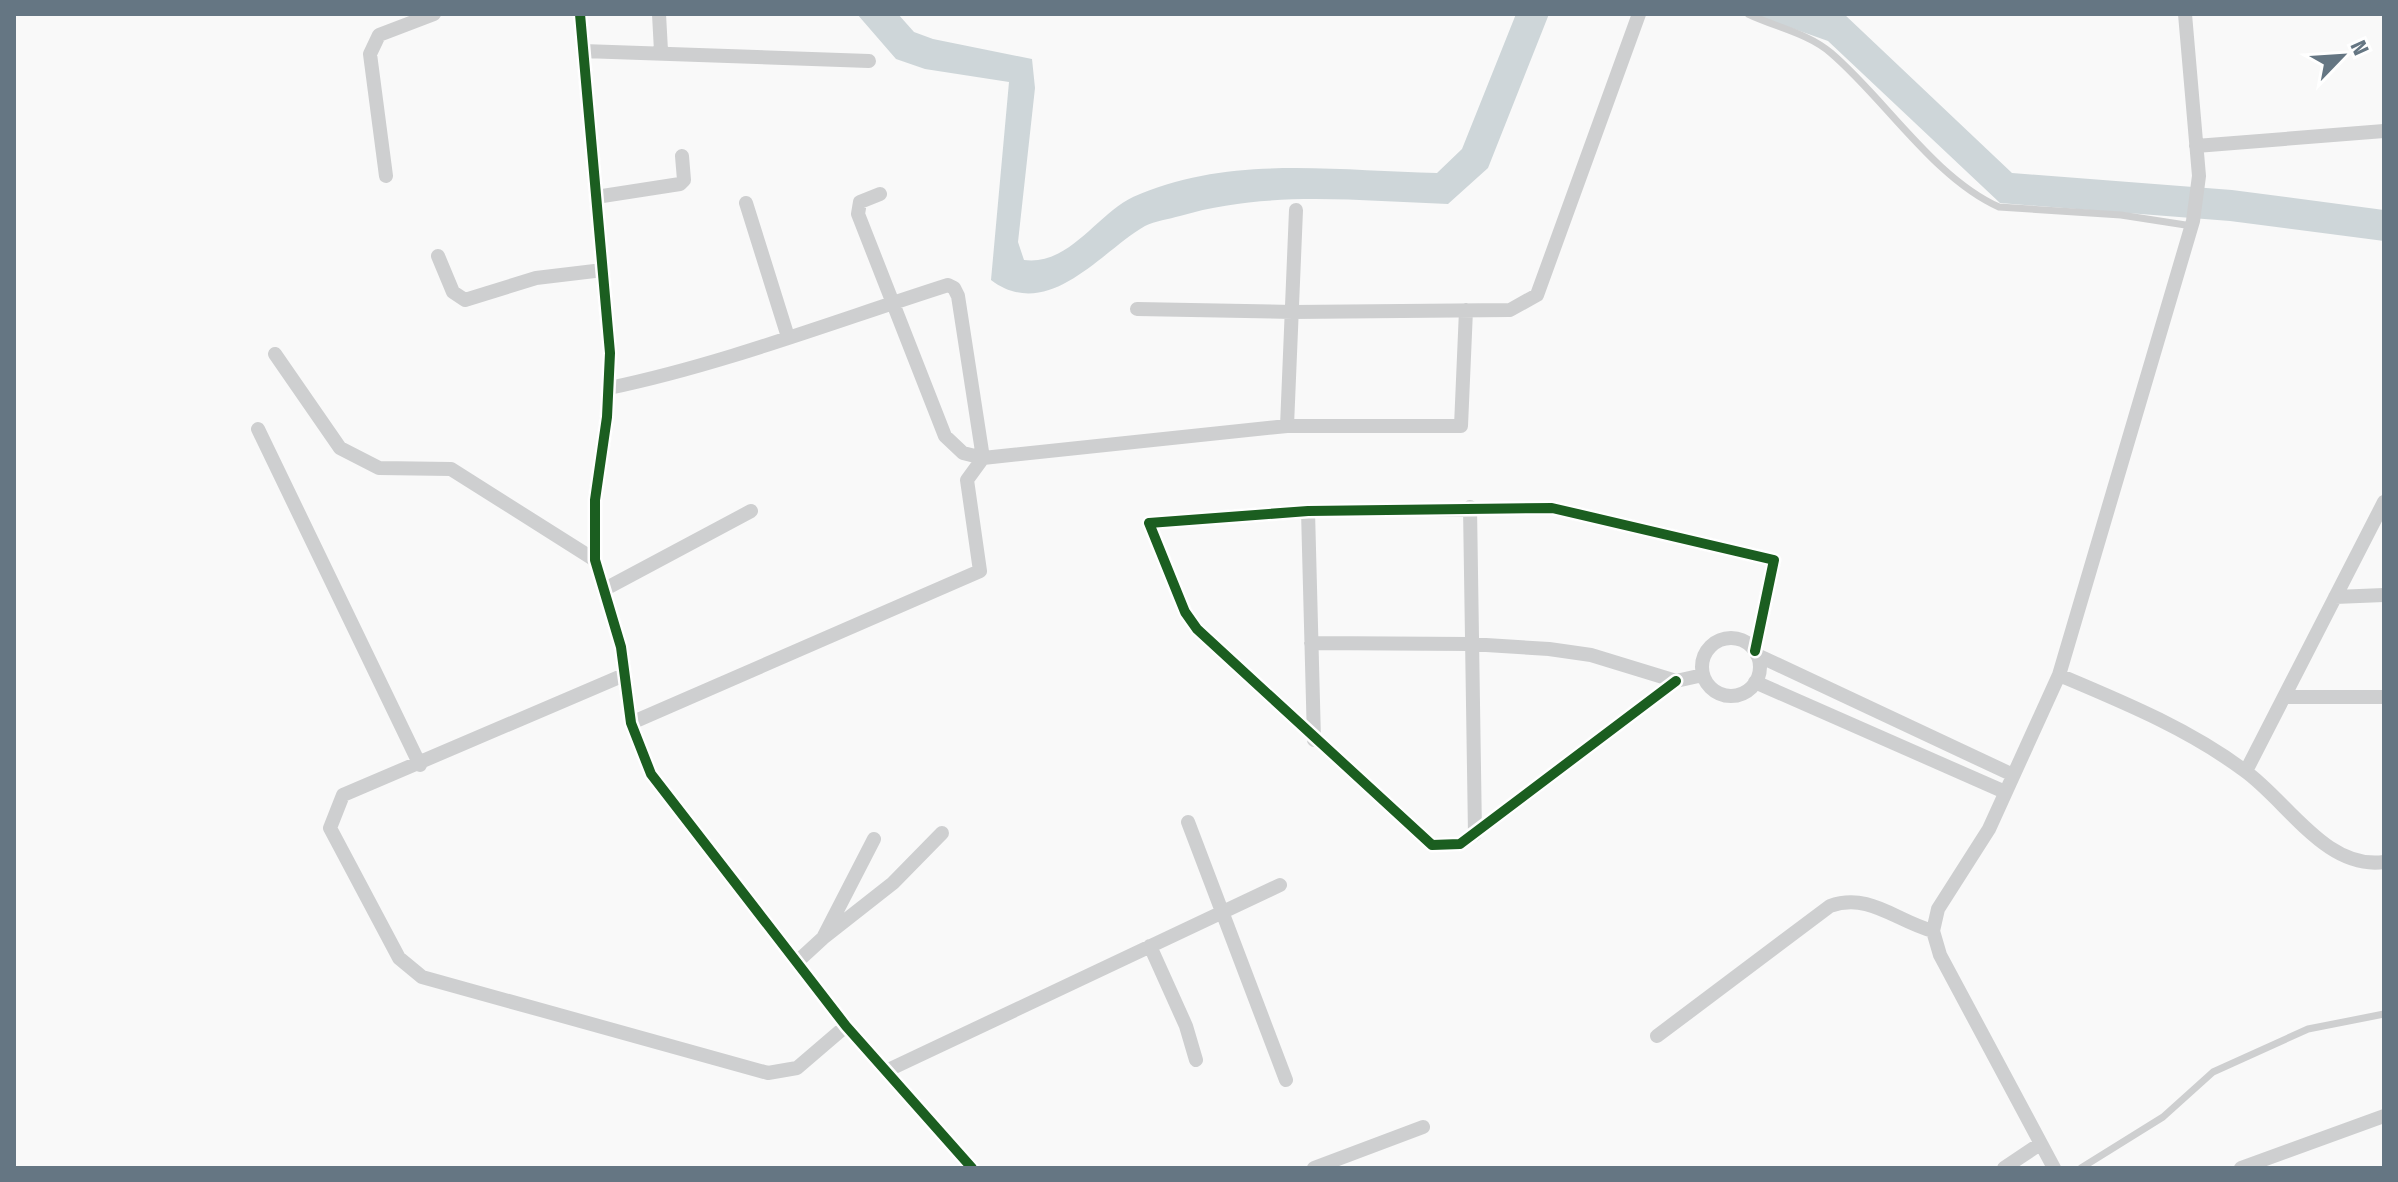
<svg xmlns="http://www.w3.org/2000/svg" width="2398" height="1182" font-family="'Fira Sans Condensed',sans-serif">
<rect width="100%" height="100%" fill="#f9f9f9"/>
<path fill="#ced6d9" d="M857,14h41l16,18 19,7 99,20 3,29 -17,154 6,18c45,6 73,-46 109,-63 95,-43 203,-26 304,-24l25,-24 54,-135h33l-61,154 -40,36c-90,-3 -181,-14 -268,12 -11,3 -25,5 -35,10 -45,26 -97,97 -154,54l18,-198 -84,-13 -29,-10z
M1752,14h92l168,159 220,17 152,20v31l-154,-20 -230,-18 -172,-162z"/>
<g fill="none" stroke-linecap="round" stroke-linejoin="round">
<path stroke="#cecfd0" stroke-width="7" d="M1748,14c27,13 60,19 83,39 54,46 103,125 168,154l122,8 71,11
M2081,1168l82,-51 50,-45 95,-43 76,-15"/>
<path stroke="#cecfd0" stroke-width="14" d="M580,14l30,339 -3,64 -12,83v60l26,87 10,76 20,51 195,252 126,142
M659,14l2,37
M583,51l286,10
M2196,146l188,-15
M386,176l-16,-122 9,-19 55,-21
M596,197l84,-13 4,-4 -2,-24
M746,203l42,134
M438,256l15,36 12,8 71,-22 67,-8
M1137,309l156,3 217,-2 27,-15 102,-281
M275,354l65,94 39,20 72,1 144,91
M609,388c115,-24 226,-67 339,-103l6,3 4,8 25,162 -20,-5 -18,-17 -87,-222 2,-12 20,-8
M1287,426l9,-216
M258,429l162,336
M1470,507l5,327
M1308,511l6,229
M605,589l146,-78
M2335,597l49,-2
M1702 667a29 29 0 1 1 58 0a29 29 0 1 1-58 0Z
M1311,643l159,1 79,5 42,6 85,26 27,-6
M1757,655l256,120
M624,675l-281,120 -13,33 69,130 23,19 346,96 29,-5 49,-42
M2059,675c64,27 130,54 186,96 43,31 81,99 139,91
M1676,681l-216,163 -28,1 -235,-216 -12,-17 -36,-89 159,-12 244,-3 222,52 -19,91
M1755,682l250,110
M2285,697h99
M631,723l349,-152 -13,-91 16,-22 304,-32h174l5,-116
M2246,771l138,-269
M1188,822l98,258
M823,938l70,-55 49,-50
M1150,946l36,80 10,34
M798,961l25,-23 51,-99
M1657,1036l173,-130c39,-14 66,15 103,25
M886,1071l394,-186
M1314,1168l109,-41
M2004,1168l36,-24
M2054,1168l-114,-213 -7,-24 5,-22 51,-80 70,-154 134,-454 6,-45 -14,-162
M2241,1168l143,-52"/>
<defs>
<path id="cycleway" d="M580,14l30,339 -3,64 -12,83v60l26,87 10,76 20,51 195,252 126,142
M1676,681l-216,163 -28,1 -235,-216 -12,-17 -36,-89 159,-12 244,-3 222,52 -19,91"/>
</defs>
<use href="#cycleway" stroke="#fff" stroke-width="15"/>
<use href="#cycleway" stroke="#1b5e20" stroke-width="10"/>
</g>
<rect width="2398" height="1182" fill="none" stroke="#657683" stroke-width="32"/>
<g transform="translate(2342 56) rotate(65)" stroke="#ffffff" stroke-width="6" paint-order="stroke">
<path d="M0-6L14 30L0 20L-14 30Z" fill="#657683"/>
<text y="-12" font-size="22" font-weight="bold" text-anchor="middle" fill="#657683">N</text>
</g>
</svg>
